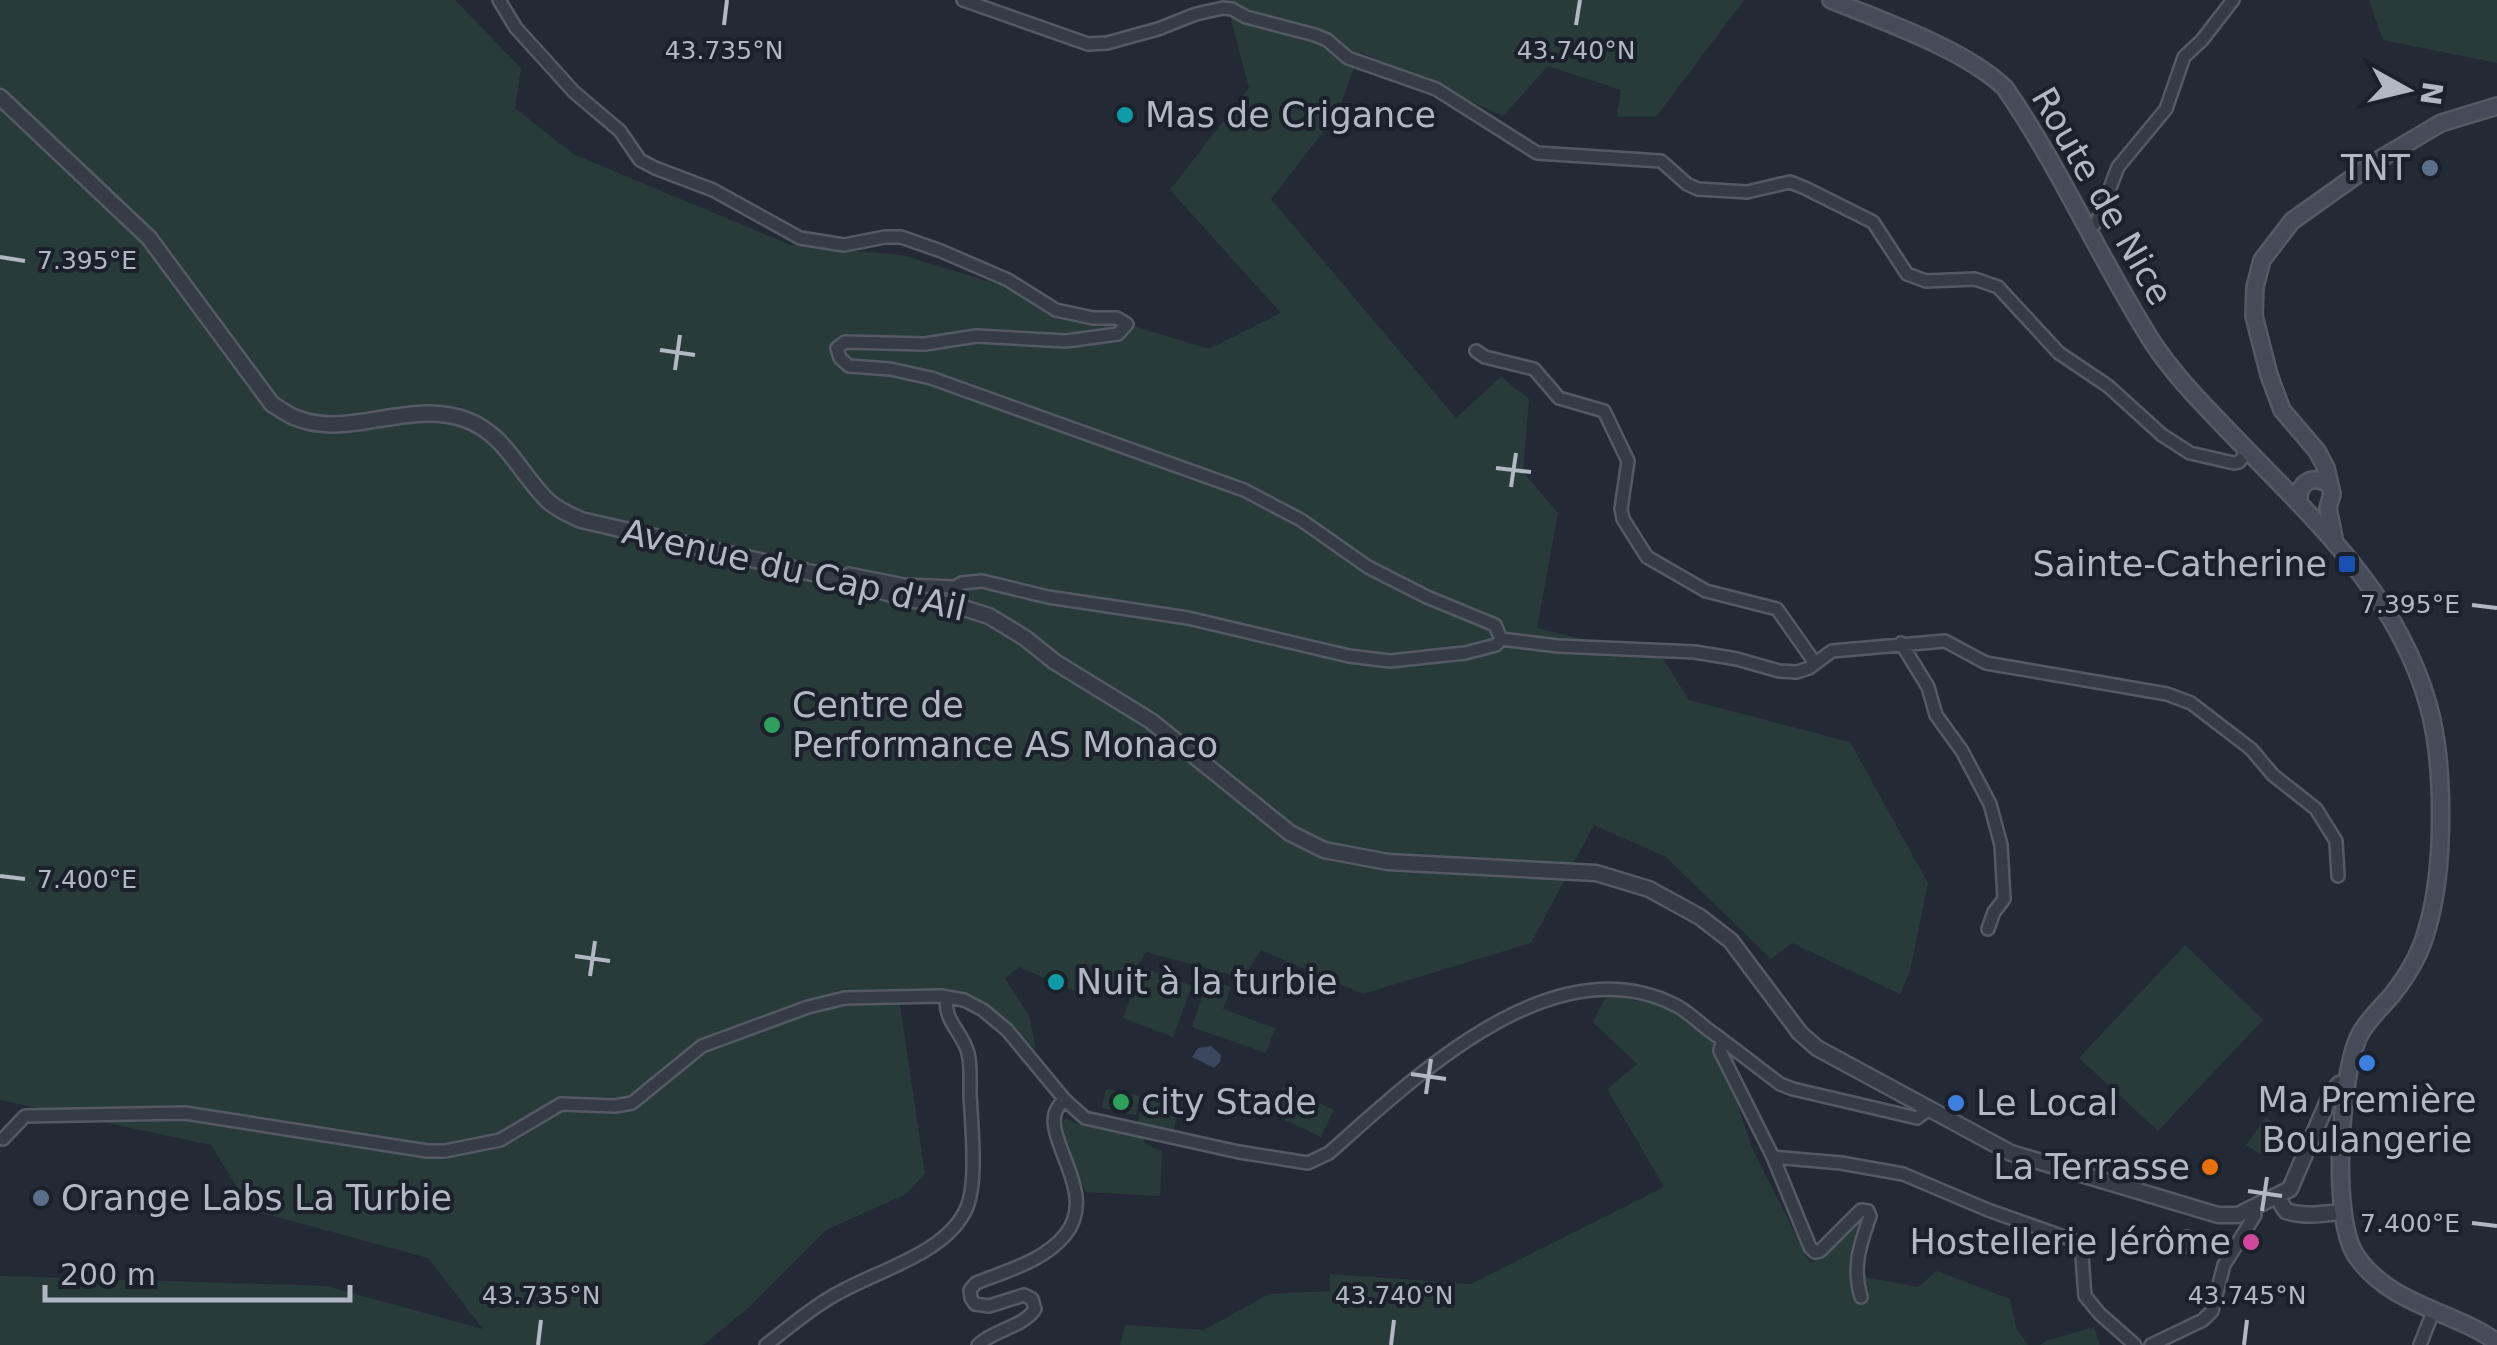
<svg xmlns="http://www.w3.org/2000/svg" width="2497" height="1345" font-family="'DejaVu Sans',sans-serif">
<rect width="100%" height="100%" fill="#232a35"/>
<path fill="#293a3b" d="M0,0h455l66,68 -6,40 58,46 218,91 111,10 307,94 72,-36 -111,-123 79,-102 -23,-88h518l-88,117h-39l4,-27 -73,-24 -45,50 -143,-64 -23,62 -66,85 185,219 45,-41 28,22 -6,73 35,41 -21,115 126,31 26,41 161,42 78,141 -18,88 -10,23 -108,-51 -21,16 -105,-102 -72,-32 -63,118 -168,51 -102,-44 -18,28 -97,-26 -29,46 -45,-8 -53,-23 -14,11 24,37 7,35 -41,-37 -44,-24 -53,2 27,183 -19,20 -80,36 -79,79 -44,36h-703v-69l326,10 157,43 -55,-71 -177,-48 -40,-65 -211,-45z
M2369,0h128v63l-114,-23z
M2185,945l78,75 -105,111 -79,-73z
M1142,967l50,19 -19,51 -50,-19z
M1208,979l23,8 -8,22 52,19 -9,25 -74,-26z
M1607,994l59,13 49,30 37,111 58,115 49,-41 -5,53 64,12 19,-16 73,28 6,28 12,18h-908l5,-20 79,5 65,-36 61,-3v-17l141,10 193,-97 -57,-98 30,-25 -44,-42z
M1283,1086l51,24 -13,27 -51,-24z
M1106,1089l34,7 -4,19 -34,-7z
M1144,1095l34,8 -4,28 -36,-9z
M2266,1117l14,11 -18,27 -16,-10z
M1066,1118l12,6 65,14 2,6 17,7 -2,45 -74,-4c-7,-20 -25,-49 -25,-69z
M2094,1327l6,18h-60l6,-4z"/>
<path fill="#3a475d" d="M1211,1046l10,9 -1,7 -6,6 -22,-11 6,-9z"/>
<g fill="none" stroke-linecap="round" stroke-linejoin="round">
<defs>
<path id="minor" d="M499,0l17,28 58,64 46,39 20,29 15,8 58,22 87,48 44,7 41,-8h16l40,14 67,29 48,30 37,8h24l10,6 -9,10 -52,7 -90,-5 -51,8 -80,-2 -8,6 3,10 9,8 41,3 41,9 313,112 57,30 67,47 59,30 68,28 6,14
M963,0l125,44 19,-1 51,-14 38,-15 27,-6 9,1 14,8 69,18 12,5 21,18 88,31 101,64 124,8 26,23 11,5 49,3 43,-10 15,6 68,34 34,52 19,7 49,-2 23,8 61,66 49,33 54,49 28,18 44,10 5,-1 9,-11
M2088,229l9,-7 21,-55 48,-58 18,-52 18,-17 31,-40
M1476,351l9,6 49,12 25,29 45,13 24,50 -7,48 2,10 24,38 59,34 71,18 38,54
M843,580l6,-6 55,11 51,2 7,-4 20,-2 66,16 140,21 161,38 41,5 75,-8 31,-8 5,-6 57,7 137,6 42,7 42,12 18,1 12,-4 23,-17 113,-10 41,22 181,31 24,9 60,46 22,26 43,34 20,32 2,35
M1901,643l27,44 8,28 26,36 28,53 11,41 3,54 -10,13 -6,17
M1722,1040l-2,11 53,106 37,90 5,5 5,-1 41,-41 7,1 2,5c-10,29 -18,51 -9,81
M3,1139l22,-23 160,-3 242,38h18l55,-11 61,-36 54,2 17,-3 70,-57 106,-39 37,-9 96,-2 23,4 19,10 24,20 58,70 20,18 154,34 69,11 21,-10c85,-75 223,-210 346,-148 11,5 21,15 31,23 25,18 49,37 74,56l13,5 124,29 12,-9
M1773,1157l68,6 62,11 85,36 93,33 4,53 15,18 35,31
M2185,1246l2,-9
M766,1345c20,-15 40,-33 62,-46 41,-27 119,-43 139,-92 11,-28 4,-84 3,-115 0,-13 1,-27 -2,-39 -5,-20 -26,-34 -21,-56
M978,1345c17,-16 44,-17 57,-36l-3,-10 -8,-4 -35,11 -14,-2 -4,-6 -1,-8 6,-7c30,-12 68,-22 89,-48 39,-47 -38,-108 0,-135
M2151,1345l52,-25 9,-9 12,-46 31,-50 -1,-7
M2420,1345l13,-33"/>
<path id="tertiary" d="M0,97l149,141 123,166c8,5 17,12 27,15 53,19 110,-20 168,1 39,15 53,54 81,81 10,9 22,14 33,19l262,60 65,19 46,6 35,11 36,22 30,24 96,59 139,112 34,17 64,12 208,11 53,16 51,28 31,24 69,92 17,15 194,105 207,62h20l52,-26 41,-95 8,-10h8
M2277,1197l9,14c18,6 36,3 55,1"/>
<path id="secondary" d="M1831,0c52,21 135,50 174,88 56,81 95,172 148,255 19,29 44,55 68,80 81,86 173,162 207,281 17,59 17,166 -1,225 -6,24 -20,47 -35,66 -11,13 -25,25 -33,41 -19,40 -29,185 -2,221 35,49 94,53 140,85
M2299,501c-1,-18 13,-27 29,-17
M2334,538l-6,-30 4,-14 -6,-26 -9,-17 -35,-41 -13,-35 -15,-59 1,-29 7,-27 30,-39 83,-59 66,-39 56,-17"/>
</defs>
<use href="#minor" stroke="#545a64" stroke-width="16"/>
<use href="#tertiary" stroke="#545a64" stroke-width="19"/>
<use href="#secondary" stroke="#545a64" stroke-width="20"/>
<use href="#minor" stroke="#363c46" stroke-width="11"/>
<use href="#tertiary" stroke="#363c46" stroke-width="14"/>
<use href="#secondary" stroke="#454b59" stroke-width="15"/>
</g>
<path fill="none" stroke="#b1b7c3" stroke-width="4" d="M724,25l3,-25M1576,25l4,-25M0,257l25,4M660,350l35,5M675,370l5,-35M1496,468l35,4M1511,487l5,-34M2472,605l25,3M0,876l25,3M575,956l35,5M590,976l5,-35M1411,1074l35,5M1426,1094l5,-35M2248,1191l34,5M2262,1211l5,-34M2472,1223l25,3M538,1345l3,-25M1391,1345l3,-25M2244,1345l3,-25"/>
<g fill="#0f9aa8" stroke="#1b212b" stroke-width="4">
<circle cx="1125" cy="115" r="10"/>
<circle cx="1056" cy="982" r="10"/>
</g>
<g fill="#5c6f8a" stroke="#1b212b" stroke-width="4">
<circle cx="2430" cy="168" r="10"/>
<circle cx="41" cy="1198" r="10"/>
</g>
<rect fill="#1a4fb4" stroke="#1b212b" stroke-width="4" x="2337" y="554" width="20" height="20" rx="5"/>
<g fill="#2e9e5b" stroke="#1b212b" stroke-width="4">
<circle cx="772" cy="725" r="10"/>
<circle cx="1121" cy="1102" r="10"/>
</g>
<g fill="#3f7fe0" stroke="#1b212b" stroke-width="4">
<circle cx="2367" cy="1063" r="10"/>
<circle cx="1956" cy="1103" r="10"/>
</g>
<circle fill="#e8710a" stroke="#1b212b" stroke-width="4" cx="2210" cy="1167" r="10"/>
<circle fill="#d1479c" stroke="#1b212b" stroke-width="4" cx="2251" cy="1242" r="10"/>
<g text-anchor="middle" stroke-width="8" stroke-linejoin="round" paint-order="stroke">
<g font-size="35" fill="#b1b7c3" stroke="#1b212b" text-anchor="start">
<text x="1145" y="127">Mas de Crigance</text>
<text x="2410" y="180" text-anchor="end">TNT</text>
<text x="2327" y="576" text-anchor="end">Sainte-Catherine</text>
<text x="792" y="717">Centre de<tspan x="792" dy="40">Performance AS Monaco</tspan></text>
<text x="1076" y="994">Nuit à la turbie</text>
<text x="2367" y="1112" text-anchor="middle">Ma Première<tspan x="2367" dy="40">Boulangerie</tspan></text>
<text x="1141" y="1114">city Stade</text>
<text x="1976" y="1115">Le Local</text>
<text x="2190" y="1179" text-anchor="end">La Terrasse</text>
<text x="61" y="1210">Orange Labs La Turbie</text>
<text x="2231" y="1254" text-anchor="end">Hostellerie Jérôme</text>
</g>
<g font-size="35" fill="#b1b7c3" stroke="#1b212b">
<text transform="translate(2102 196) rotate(60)" y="12">Route de Nice</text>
<text transform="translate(794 570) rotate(13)" y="12">Avenue du Cap d'Ail</text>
</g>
</g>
<g font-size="25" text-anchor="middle" fill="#b1b7c3" stroke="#1b212b" stroke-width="8" stroke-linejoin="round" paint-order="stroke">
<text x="724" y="59">43.735°N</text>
<text x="1576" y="59">43.740°N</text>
<text x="87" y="269">7.395°E</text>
<text x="2410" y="613">7.395°E</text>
<text x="87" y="888">7.400°E</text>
<text x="2410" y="1232">7.400°E</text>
<text x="541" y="1304">43.735°N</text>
<text x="1394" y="1304">43.740°N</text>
<text x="2247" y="1304">43.745°N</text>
</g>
<g transform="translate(2407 90) rotate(98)" stroke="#1b212b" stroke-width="8" paint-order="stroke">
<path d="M0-8L18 38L0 25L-18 38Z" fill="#b1b7c3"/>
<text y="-15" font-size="28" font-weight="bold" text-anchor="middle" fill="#b1b7c3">N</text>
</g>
<path d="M45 1285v15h305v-15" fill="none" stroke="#b1b7c3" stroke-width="5"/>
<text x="60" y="1285" font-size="30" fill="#b1b7c3" stroke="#1b212b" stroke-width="8" paint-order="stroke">200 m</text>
</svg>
